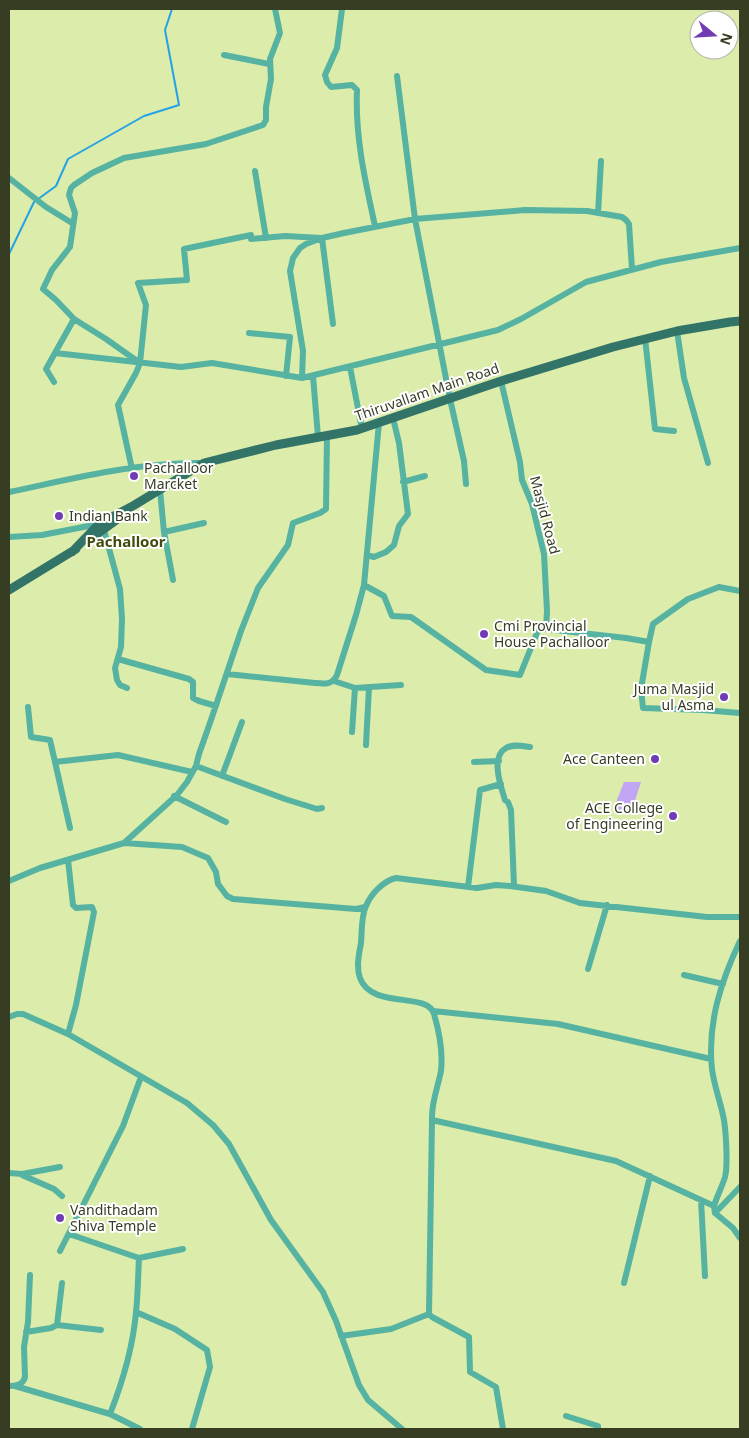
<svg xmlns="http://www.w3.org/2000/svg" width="749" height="1438" font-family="'Noto Sans',sans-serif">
<rect width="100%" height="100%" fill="#dbecab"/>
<path fill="#c1a6f4" d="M624,782h17l-10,31 -18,-3z"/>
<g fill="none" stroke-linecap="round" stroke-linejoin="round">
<path stroke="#25a2e7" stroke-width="2" d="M9,254l25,-52 22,-16 12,-27 76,-43 35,-11 -14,-75 7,-21"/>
<path stroke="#56b2a1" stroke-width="6" d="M342,9l-5,39 -12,27 2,7 4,5 21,-2 5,5c-2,47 8,90 18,136
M224,55l45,9
M397,76l18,143 35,180 14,62 2,23
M255,171l11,67
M9,178l37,29 26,16
M598,213l3,-52
M677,331l7,47 24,85
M249,333l41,4 -4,39
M645,338l10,91 19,2
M55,353l126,14 31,-4 90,15 1,-27 -13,-80 3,-13 7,-10 6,-4 16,-6 22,-5 71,-14 110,-9 62,1 35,6 4,3 3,4 3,45
M140,363l6,-58 -8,-22 49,-3 -3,-31 67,-14v4l34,-3 37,2 11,86
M350,367l12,62
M313,376l5,61
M302,378l196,-48 23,-11 65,-37 75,-20 79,-14
M501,381l19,81 2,18 10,24 12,50 3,57 -1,18 80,9 23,4 -8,47 2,19 60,2 37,3
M54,382l-8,-13 28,-50
M132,469l-14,-64 18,-32 4,-10 -34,-24 -32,-20 -18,-19 -13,-11 9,-19 18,-23 5,-34 -6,-18 2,-7 3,-3 18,-12 32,-15 82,-14 57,-19 3,-5v-13l5,-28 -1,-20 10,-26 -5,-24
M403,482l22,-6
M160,490l4,42 9,48
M9,492c63,-13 128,-30 193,-29
M104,530l16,59 2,30 -1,28 -6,21 2,12 3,5 7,3
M164,532l40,-9
M9,537l33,-2 57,-11
M367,555l7,2 12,-5 8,-7 5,-19 9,-12 -9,-71 -6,-25
M364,585l20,11 8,20 19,1 75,53 34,5 19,-47 7,1
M649,642l4,-18 35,-25 31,-12 21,4
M118,659l71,20 4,3v16l6,3 17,5
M227,674l88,9c10,1 17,2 22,-8l19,-60 8,-30 15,-162
M334,681l21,7 46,-3
M28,707l3,30 19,3 20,88
M352,732l3,-44
M366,745l3,-58
M55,762l63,-7 74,17
M474,762l25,-1
M196,766l89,33 32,10 5,-1
M222,776l20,-54
M174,796l52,26
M124,843l53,-48 10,-13 9,-16 3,-12 12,-34 30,-89 17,-43 30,-43 5,-22 27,-10 6,-4 1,-73
M9,881l31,-13 84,-25 58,4 26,11 8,14 2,12 9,12 6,3 123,10 9,-2
M514,886l-3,-76 -3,-8 -3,-2c-4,-13 -15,-43 1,-52 7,-4 17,-2 24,-1
M468,887l12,-97 21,-6
M740,941c-19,40 -33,83 -28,128 2,17 9,34 12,51 2,13 4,46 1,57 -3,10 -8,19 -11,29l1,7 18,15 7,10
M588,969l19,-64
M684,975l39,9
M433,1011l125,13 153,35
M9,1017l8,-3h6l45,20 119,69 26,22 16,19 42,76 52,72 13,29 23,64 9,15 34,29
M68,1034l8,-29 18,-93 -2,-5 -16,1 -3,-3 -5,-45
M432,1120l-3,194 3,3 37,20 1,35 26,15 7,42
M9,1173l13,1 38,-7
M22,1175l32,14 8,7
M701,1200l4,76
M714,1206l-98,-45 -184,-41c-1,-17 6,-33 9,-49 2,-18 -2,-40 -7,-57 -7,-23 -62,-4 -74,-36 -4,-11 -1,-24 1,-35 1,-11 0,-27 5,-37 5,-12 17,-25 30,-28l81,10 19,-3 14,1 36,5 34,12 127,14h33
M715,1213l25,-26
M69,1234l70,24c-1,18 -1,36 -3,54 -3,35 -13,69 -26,102
M60,1251l63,-125 18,-49
M139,1258l44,-9
M624,1283l26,-107
M136,1312l39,17 32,21 3,17 -18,62
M57,1325l5,-42
M26,1332l25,-4 6,-3 44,5
M341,1336l50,-7 38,-15
M9,1386c7,0 14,-1 16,-9l-1,-30 4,-25 2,-47
M15,1386l95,28 30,15
M566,1416l32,10v3"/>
<path stroke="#337468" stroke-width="9" d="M90,539l26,-19
M72,552l27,-28 32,-17 73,-44 72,-18 81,-15 144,-49 112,-34 64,-16 53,-9 10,-1
M9,590l67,-41"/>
</g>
<g fill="#703cb3" stroke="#fff" stroke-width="2">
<circle cx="134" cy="476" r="5"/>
<circle cx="59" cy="516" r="5"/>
<circle cx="484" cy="634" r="5"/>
<circle cx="724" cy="697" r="5"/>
<circle cx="655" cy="759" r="5"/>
<circle cx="673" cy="816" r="5"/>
<circle cx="60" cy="1218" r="5"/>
</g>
<g text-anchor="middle" stroke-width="4" stroke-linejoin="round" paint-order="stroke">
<g font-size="14" fill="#373d23" stroke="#fff">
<text transform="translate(427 392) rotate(-19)" y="5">Thiruvallam Main Road</text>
<text transform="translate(545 515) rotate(75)" y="5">Masjid Road</text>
</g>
<g font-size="14" fill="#373d23" stroke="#fff" text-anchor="start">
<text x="144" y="473">Pachalloor<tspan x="144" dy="16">Marcket</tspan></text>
<text x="69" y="521">Indian Bank</text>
<text x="494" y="631">Cmi Provincial<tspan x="494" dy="16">House Pachalloor</tspan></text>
<text x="714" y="694" text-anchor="end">Juma Masjid<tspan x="714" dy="16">ul Asma</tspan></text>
<text x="645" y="764" text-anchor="end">Ace Canteen</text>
<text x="663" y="813" text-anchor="end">ACE College<tspan x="663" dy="16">of Engineering</tspan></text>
<text x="70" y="1215">Vandithadam<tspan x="70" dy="16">Shiva Temple</tspan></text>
</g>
<g font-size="15" font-weight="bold" fill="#414c0b" stroke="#fff">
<text x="126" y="547">Pachalloor</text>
</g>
</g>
<rect width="749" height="1438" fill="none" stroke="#373d23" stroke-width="20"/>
<g transform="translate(714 35) rotate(108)"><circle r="24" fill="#ffffff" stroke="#afb1a7"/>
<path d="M0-4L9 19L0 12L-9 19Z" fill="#703cb3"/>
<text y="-8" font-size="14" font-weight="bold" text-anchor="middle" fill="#373d23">N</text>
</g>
</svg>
